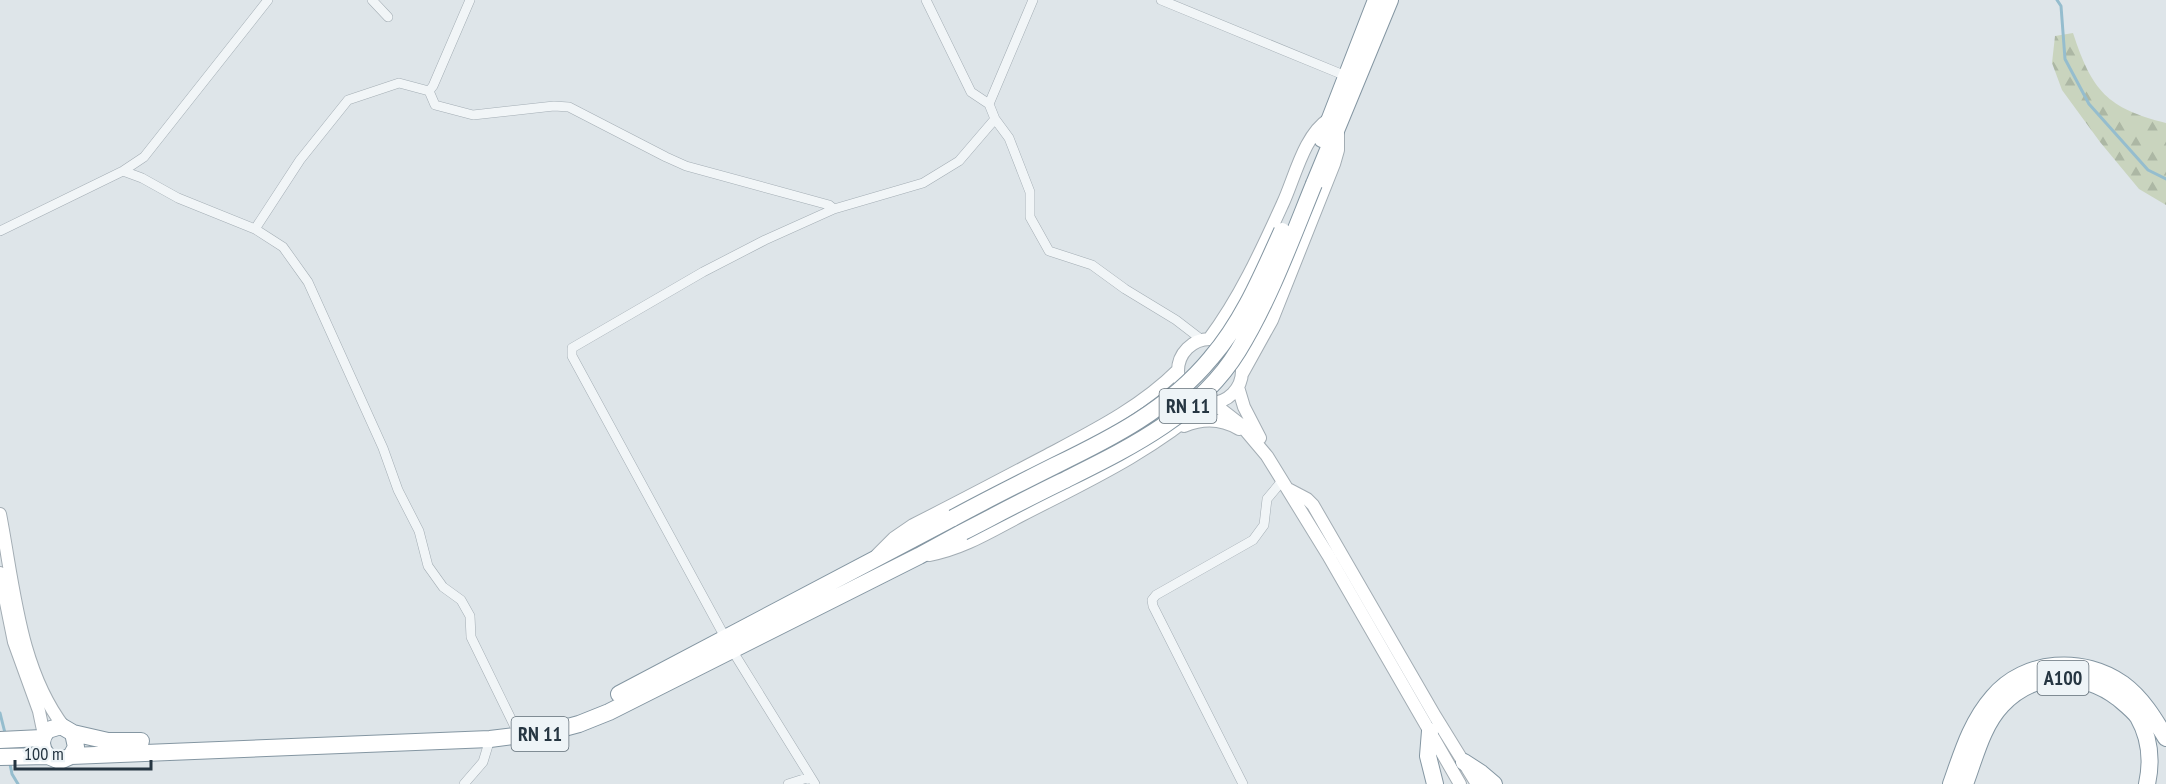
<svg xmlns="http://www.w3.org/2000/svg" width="2166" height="784" font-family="'PT Sans Narrow',sans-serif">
<defs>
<pattern id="forest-firs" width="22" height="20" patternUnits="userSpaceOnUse" patternTransform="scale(1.5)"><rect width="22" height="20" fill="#c9d4be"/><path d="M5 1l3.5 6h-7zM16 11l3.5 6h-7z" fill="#acb7a4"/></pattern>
</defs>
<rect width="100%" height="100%" fill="#dee5e9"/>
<path fill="url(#forest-firs)" d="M2073,33c19,58 34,75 93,90v82l-27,-16 -39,-47 -38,-52 -10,-27 3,-27z"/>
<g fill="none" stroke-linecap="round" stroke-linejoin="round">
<path stroke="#95bdce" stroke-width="3" d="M2057,0l4,6 4,53 24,45 59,66 18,9
M0,713l5,20
M10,764l2,10 6,10"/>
<defs>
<path id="street" d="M372,0l16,17
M926,0l45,92 18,12 6,15 14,19 21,54v25l19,34 43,14 33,24 51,31 26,20
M1161,0l185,76
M429,91l4,-5 37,-86
M989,104l44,-104
M123,171l21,-14 124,-157
M255,229l45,-69 48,-60 51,-17 30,8 6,14 38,10 81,-9 15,1 97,50 20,9 143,39 5,4
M0,231l123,-60 19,7 36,20 77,31 28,18 25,35 75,166 15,42 21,41 9,35 15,21 18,13 9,16 1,21 44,90
M726,639l-154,-283v-8l131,-76 62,-32 69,-31 89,-26 36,-22 36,-42
M732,650l83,134
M464,784l19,-22 7,-23
M788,784l22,-7
M1243,784l-90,-178 -1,-6 4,-5 97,-55 11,-15 3,-26 15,-18"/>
<path id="secondary" d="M1209,339c31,-41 53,-90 74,-136 12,-26 21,-68 46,-84
M1178 371a32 32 0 1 1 64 0a32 32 0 1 1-64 0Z
M1242,374l30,-54 62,-156 4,-14v-18
M1238,387l6,20 16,31
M1213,403l27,21 27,32 61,99 132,229
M1184,426c19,-8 37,-8 55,3
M1288,489l19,10 6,6 122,211 42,68
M0,514c14,72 19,154 64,213
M877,555l17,-17 19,-13c44,-22 87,-45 131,-68 47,-25 96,-49 134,-87
M929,555c34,-6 64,-25 93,-40 66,-34 129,-63 185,-112
M0,573l14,69 25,69 5,24"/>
<path id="highway" d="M1322,139l54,-139
M1314,184l76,-184
M619,694l334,-176
M1430,731l-2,25 7,28
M73,733l35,8h33
M0,740l42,-2
M71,756l419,-17 63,-8 26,-7 30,-12 310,-156 44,-24
M0,757l48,-1 12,5 11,-5 5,-9 -3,-14 -12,-7 -13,4c-8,8 -8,18 0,26
M1464,762l17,11 13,11
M1951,784c11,-31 20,-62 42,-87 32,-38 91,-41 130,-13 19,14 31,34 43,54
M1965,784c10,-26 17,-58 37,-79 32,-34 80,-34 116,-7 7,6 15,12 20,19 12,21 14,44 9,67"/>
</defs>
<use href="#street" stroke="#a3adb4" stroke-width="10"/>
<use href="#secondary" stroke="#a3adb4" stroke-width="14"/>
<use href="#highway" stroke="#8496a2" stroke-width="18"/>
<use href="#street" stroke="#f1f5f7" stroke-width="9"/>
<use href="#secondary" stroke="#fff" stroke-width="12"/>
<use href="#highway" stroke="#fff" stroke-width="16"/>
<defs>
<path id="highway-bridge" d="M953,518c33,-18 67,-35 101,-52 58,-28 115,-57 157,-108 32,-37 51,-83 71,-127
M963,532c33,-17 65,-34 98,-50 66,-33 137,-66 177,-131 31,-50 54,-113 76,-167"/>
</defs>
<use href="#highway-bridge" stroke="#8496a2" stroke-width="18" stroke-linecap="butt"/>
<use href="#highway-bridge" stroke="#fff" stroke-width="16"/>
</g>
<g text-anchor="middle" stroke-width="4.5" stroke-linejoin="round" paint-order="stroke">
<g fill="#eef4f7" stroke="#626f78" stroke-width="1.5">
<rect x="1159.5" y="389" width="57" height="34" rx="4.5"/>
<rect x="2037.5" y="661" width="51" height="34" rx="4.5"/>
<rect x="511.5" y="717" width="57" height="34" rx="4.5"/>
</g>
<g font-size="20" font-weight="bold" fill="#263642">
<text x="1188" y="413">RN 11</text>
<text x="2063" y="685">A100</text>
<text x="540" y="741">RN 11</text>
</g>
</g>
<path d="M15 760v9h136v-9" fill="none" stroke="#263642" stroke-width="3"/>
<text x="24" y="760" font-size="18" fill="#263642" stroke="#eef4f7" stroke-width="4.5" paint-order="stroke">100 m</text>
</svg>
